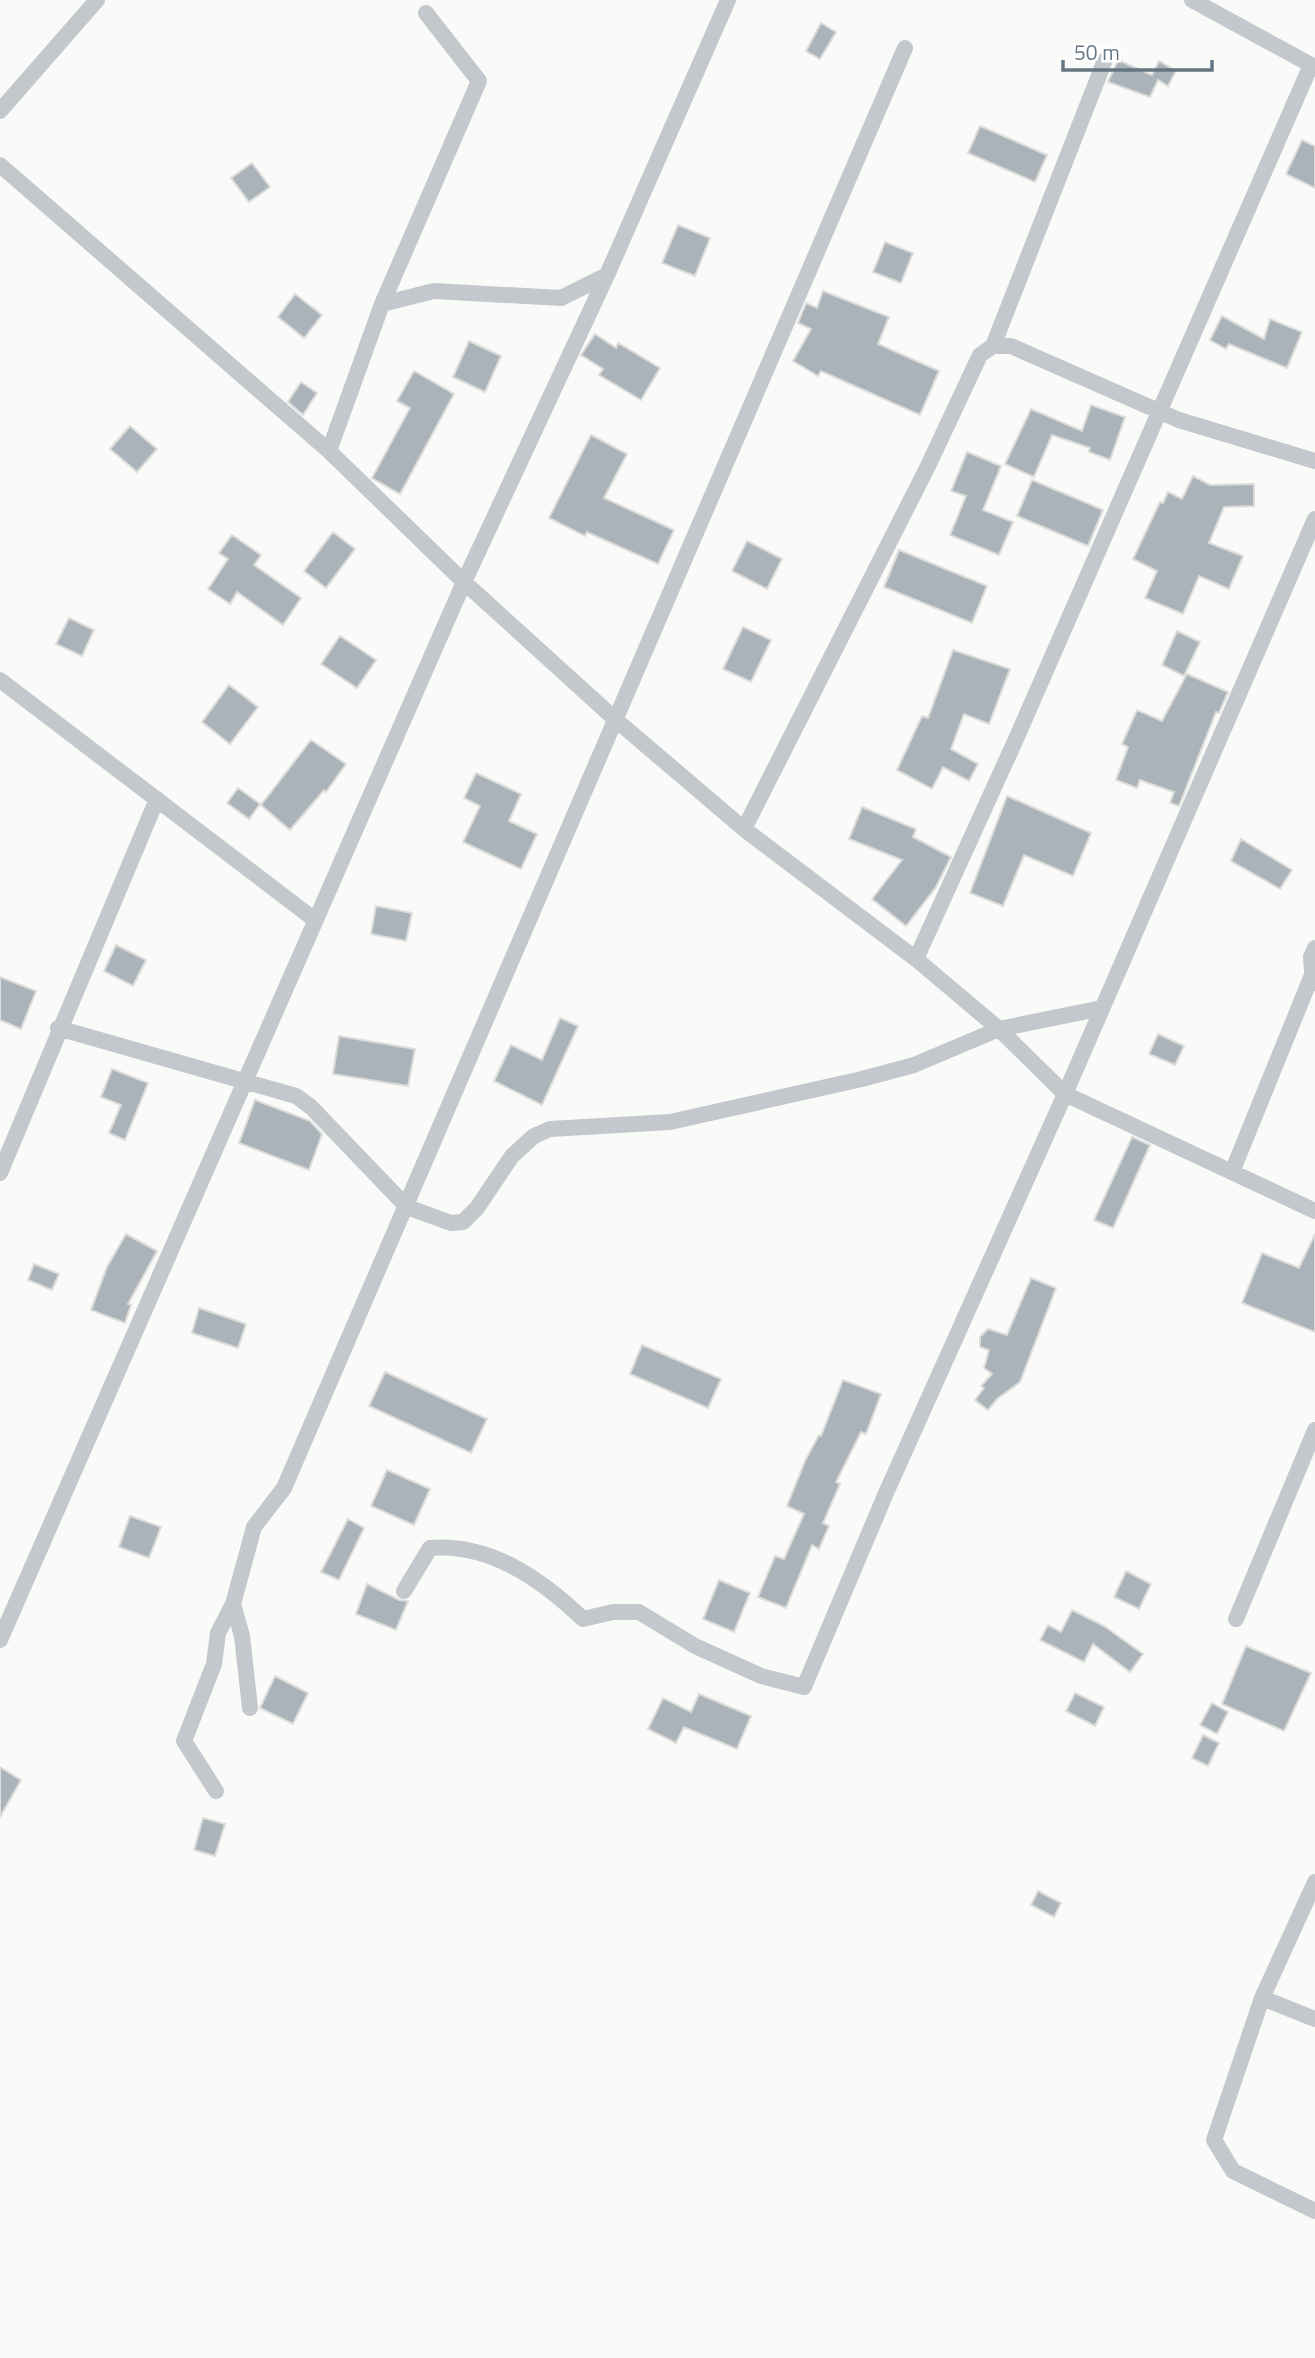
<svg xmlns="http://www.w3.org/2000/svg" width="1315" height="2358" font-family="'Titillium Web',sans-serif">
<rect width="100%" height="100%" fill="#fafaf8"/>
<path fill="#aab3b9" stroke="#dcdcda" stroke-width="2" d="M821,23l15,9 -16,27 -14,-8z
M1118,60l34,15 7,-14 17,10 -8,15 -10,-6 -8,17 -42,-15z
M980,126l67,29 -12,27 -67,-29z
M1302,140l13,6v42l-29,-14z
M252,163l18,24 -21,15 -18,-24z
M678,225l32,13 -15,38 -33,-13z
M885,242l28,11 -12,30 -28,-11z
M823,291l66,26 -11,27 61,27 -19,44 -99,-44 -3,5 -25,-15 18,-32 -13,-6 8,-20 11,5z
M295,294l27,21 -18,23 -26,-21z
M1222,316l42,23 6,-20 32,13 -15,36 -58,-24 -3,5 -16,-9z
M595,334l21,14 2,-5 42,25 -19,32 -42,-25 4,-6 -22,-14z
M469,341l32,15 -16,36 -32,-15z
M414,371l40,23 -54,100 -28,-16 38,-70 -13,-7z
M301,382l16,11 -14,22 -15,-13z
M1091,405l34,12 -15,43 -21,-8 1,-4 -38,-13 -18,42 -29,-13 26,-55 51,22z
M130,426l27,23 -20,23 -27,-23z
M591,435l36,19 -23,44 70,32 -16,34 -71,-32 -2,4 -36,-18z
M967,452l34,14 -18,44 30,12 -14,33 -49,-20 16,-39 -15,-5z
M1193,476l17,9 44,-1v22l-30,1 -15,36 34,13 -14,33 -30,-13 -16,38 -38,-16 12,-27 -24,-12 27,-57 3,1 5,-11 14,7z
M1032,480l71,30 -15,36 -71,-30z
M333,532l22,17 -29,39 -22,-17z
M232,535l29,20 -7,10 47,33 -18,27 -46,-33 -7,12 -22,-15 20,-30 -9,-6z
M747,541l35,18 -15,30 -35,-18z
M899,550l88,36 -15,37 -88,-36z
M69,618l25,12 -12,26 -26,-12z
M743,627l28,13 -20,42 -28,-13z
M1177,631l23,11 -16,34 -22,-11z
M340,636l36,24 -19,28 -36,-24z
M953,650l57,19 -21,55 -25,-10 -13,35 27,15 -9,17 -26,-14 -11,22 -35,-19 25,-54 6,2z
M1187,674l41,18 -9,21 -3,-1 -37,94 -9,-3 4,-11 -34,-12 -3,8 -21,-8 12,-33 -6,-3 15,-34 25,11z
M229,685l29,22 -28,37 -28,-22z
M311,740l35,24 -20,28 -2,-2 -34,40 -29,-25z
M476,773l45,21 -12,27 28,13 -16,35 -58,-27 17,-36 -16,-8z
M238,788l22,16 -11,15 -22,-16z
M1007,796l84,37 -18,43 -49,-21 -21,51 -33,-13z
M862,807l54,22 -3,8 38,20 -15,30 -30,39 -34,-27 30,-39 -53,-21z
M1241,839l51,31 -12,19 -49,-28z
M376,906l36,7 -6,28 -35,-7z
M116,945l30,15 -13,26 -29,-15z
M0,977l36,14 -15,38 -21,-9z
M560,1018l18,8 -36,79 -48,-24 17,-36 31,15z
M1158,1034l26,12 -9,19 -26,-11z
M339,1036l76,13 -7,37 -75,-12z
M112,1069l36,14 -23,57 -16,-7 12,-28 -20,-8z
M255,1100l55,21 12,13 -13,36 -70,-27z
M1132,1137l18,8 -37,83 -19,-8z
M126,1234l31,17 -29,53 3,1 -6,18 -34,-13 16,-43z
M1315,1234v98l-73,-29 20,-50 37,15z
M34,1264l25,10 -7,16 -24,-10z
M1031,1278l25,10 -36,94 -23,17 -9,11 -13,-10 9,-12 -3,-2 11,-12 -8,-6 5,-18 -9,-3v-10l8,-8 19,6z
M199,1308l47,16 -8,24 -46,-15z
M642,1345l79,34 -13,29 -78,-34z
M385,1372l102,47 -16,34 -102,-47z
M843,1380l38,14 -15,40 -5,-2 -25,50 4,2 -17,39 6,3 -10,23 -7,-4 -26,63 -28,-11 17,-41 9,3 20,-45 -17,-8 19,-47 13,-24 2,1z
M387,1470l43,19 -16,36 -43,-19z
M130,1516l31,11 -12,31 -30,-11z
M348,1519l16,9 -25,52 -18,-8z
M1126,1571l25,13 -12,25 -25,-12z
M719,1580l31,13 -16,39 -31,-13z
M367,1584l32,16 9,1 -12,29 -40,-16z
M1072,1610l32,16 39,28 -13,18 -37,-28 -9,18 -44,-22 8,-15 13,7z
M1246,1646l65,27 -27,58 -62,-27z
M275,1676l33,17 -15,31 -33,-16z
M1075,1693l29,14 -9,19 -29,-15z
M699,1694l52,22 -14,33 -53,-22 -8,16 -28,-14 15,-31 28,14z
M1212,1703l16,9 -11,22 -17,-9z
M1203,1735l16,8 -11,23 -16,-8z
M0,1767l21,13 -21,37z
M203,1818l22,6 -10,32 -21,-6z
M1038,1891l23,12 -7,14 -23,-12z"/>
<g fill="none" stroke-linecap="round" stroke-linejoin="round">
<path stroke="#c3c8cc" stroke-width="16" d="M1192,0l123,67
M426,13l53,68 -97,223 -53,147 135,131 152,138 128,109 172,130 83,70 66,65 250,117
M0,111l97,-111
M0,165l329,286
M382,304l52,-13 127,7 46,-23
M993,346l112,-286
M0,680l315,240
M744,829l184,-363 52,-111 13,-9h18l168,74 136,41
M916,959l100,-220 295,-674
M1313,983l-2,-26 4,-9
M58,1028l238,68 15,11 96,100 44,16 12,-1 14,-14 35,-52 22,-20 16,-7 120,-7 192,-43 52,-14 85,-36 103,-21
M1232,1172l80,-197
M0,1173l157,-374
M404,1591l26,-43c60,-5 111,31 153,71l30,-7h26l56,34 66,30 43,11 82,-194 179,-399 250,-575
M1236,1619l79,-189
M0,1640l464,-1058 143,-307 121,-275
M250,1708l-8,-72 -9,-32 21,-77 30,-39 621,-1440
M216,1791l-32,-50 30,-77 4,-31 15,-29
M1315,1882l-53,116 -48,142 19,31 82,40
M1262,1998l53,21"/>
</g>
<path d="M1063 60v10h149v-10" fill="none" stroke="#657683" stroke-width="3.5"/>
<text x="1074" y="60" font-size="21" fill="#657683" stroke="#ffffff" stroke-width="5" paint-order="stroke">50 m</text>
</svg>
